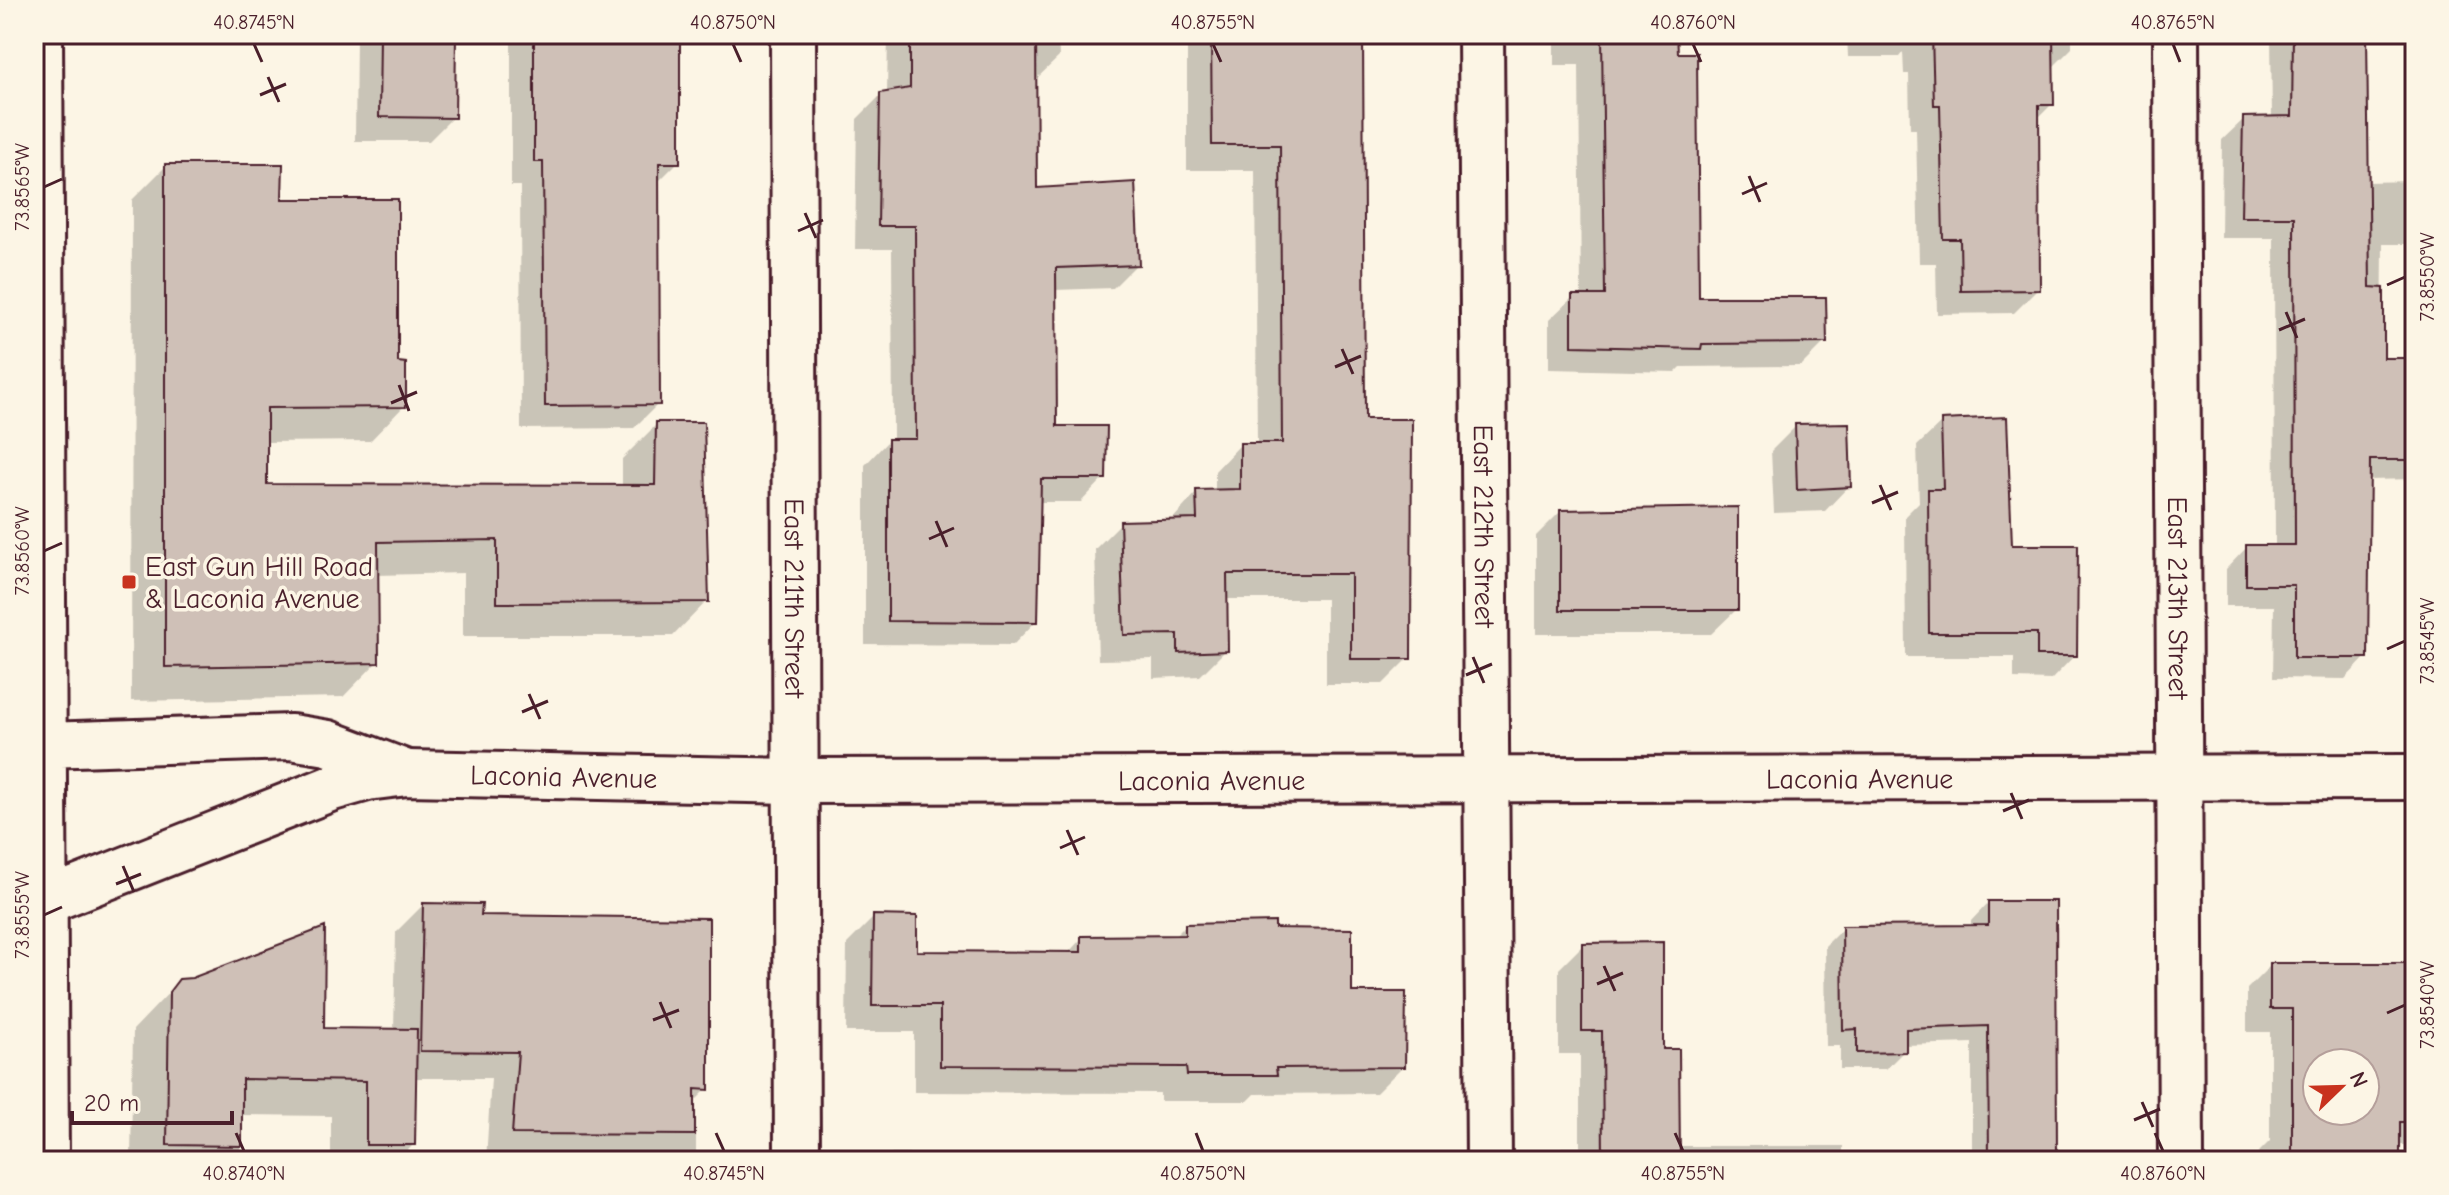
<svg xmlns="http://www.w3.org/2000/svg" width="2449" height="1195" font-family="'Comic Neue',sans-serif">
<rect width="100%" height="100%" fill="#fcf5e5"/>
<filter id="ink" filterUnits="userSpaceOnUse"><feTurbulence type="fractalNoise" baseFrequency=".0125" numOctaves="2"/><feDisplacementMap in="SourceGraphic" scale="16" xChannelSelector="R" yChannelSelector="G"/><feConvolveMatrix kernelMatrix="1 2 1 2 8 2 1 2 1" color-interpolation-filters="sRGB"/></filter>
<g filter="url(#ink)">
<path fill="#0003" fill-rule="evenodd" d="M356,34h98l-1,83 -24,24h-74z
M517,34h161v128l-21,21 1,221 -24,24 -113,1 -1,-243h-9v-146z
M888,34h170l1,23 -25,24 1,109 102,74 -24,24 -59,2 1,138 49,50 -23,24h-43l-2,119 -23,24 -148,-1v-179l23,-24h5l-1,-192h-37l2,-130 24,-24 6,-1z
M1187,34h174l2,387 46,237 -26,26h-57v-85h-101l1,51 -26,26 -47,2v-19l-55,1 -3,-111 26,-26 50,-2 26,-29 18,-1v-20l25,-26h17l-2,-275h-68z
M1554,34h121l22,265 128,43 -24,24 -120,1 -5,5 -127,-3v-49l24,-23h8l-2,-232h-25z
M1847,34h225v14l-21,21 1,35 -15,15 1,170 -24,24 -77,1 -1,-51h-17l-3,-134h-6l-1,-55h-5l-1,-22 -4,5h-51z
M2271,34h94l1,148 49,-1v63h-32l-1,116h33v119l-47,1 -2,177 -21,22 -72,-1 1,-72h-48v-37l21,-22h28l-1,-309h-53l1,-98 22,-21 28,-1z
M166,166l114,35 116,163 8,42 -34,35 -105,1v44l357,1v-28l35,-35 50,177 -34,35h-210v-63l-87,2 1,87 -34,35 -212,4 1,-501z
M1942,422l133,233 -24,25 -37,-1v-22h-108l-1,-141 14,-14 -2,-56z
M1796,426l53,60 -24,25 -51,2 -3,-62z
M1560,512l176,98 -25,24h-175v-98z
M1988,903l66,258h-82v-118l-68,2v6l-18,18h-46v-23h-14l-1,-100 18,-18 128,-1v-6z
M423,905l56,12 228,172 -11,11v61h-210l5,-83h-77l-1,67 -7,7v9h-75v-45l-91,-1v46h-109l2,-131 47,-49 142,49 72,1 2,-99z
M874,917l41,36 152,1 15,-16 92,-1 11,-11 88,4 77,64 53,72 -27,27 -121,1 -7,7h-88v-8l-246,-1v-60h-68l1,-88z
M1583,945l78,106 17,95h165v15h-295l14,-14h18v-93h-21v-85z
M2271,965h144v180h-17v16h-148l20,-20v-109h-23v-43zM2317,1063h48v48h-48z
M892,1154l81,1v6h-88z
M1365,1155v6h-93l3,-3z"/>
<path fill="#cfc0b7" stroke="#4a1f2b" stroke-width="2" fill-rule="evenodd" d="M380,34h76l-1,84 -76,-1z
M534,34h146v129h-21l1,242 -115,1 -2,-244h-9z
M910,34h126l1,154 98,-6 4,83 -83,3 1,158h50l-1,53h-65l-3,143 -150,-1v-182h28l-1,-213h-37l2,-133 30,-5z
M1211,34h152l2,385h47l-1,240h-60v-85h-124l1,77 -50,2v-19l-54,1 -4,-114 77,-2 -1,-29 44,-1v-46h42l-2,-298h-68z
M1602,34h75l1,19h19l2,244h127l1,46 -125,1 -1,5 -129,-3v-51h33z
M1932,34h121l1,71h-15l1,185 -79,1 -1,-52h-17l-3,-134h-6z
M2293,34h74l3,253 14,1v70h31v102h-45l-2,198h-74v-73h-48v-40h49l-1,-328h-53l2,-100 49,-1z
M165,164h118l-1,35h116v163l8,1v44l-139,1v76l388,1 1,-63h48l5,180 -212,1v-63l-119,2 1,121 -214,4z
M2007,417l5,128h66l-1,111h-40v-23h-108l-1,-144h15l-2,-69z
M1849,423l2,64 -54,3 -2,-66z
M1738,507v103h-178v-100z
M1988,901h68l1,260h-68l-1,-135 -82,3v23l-49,1v-24l-14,1 -1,-104 146,-1z
M423,903l59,1 -1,11 228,3v172l-14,-1v46l-183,-1 6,-82 -98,-1z
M873,915l44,1v35l164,1v-16l104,-1v-11l90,-2v6l77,1v63h54l-1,75 -129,1 1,7h-90l-1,-8 -246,-1v-60h-68z
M325,927l-1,101 93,1 -2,116h-49v-64l-124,-2v67l-75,-1 2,-153 10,-13 13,-1z
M1663,942v107h16l1,112h-77l-1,-130h-20v-88z
M2270,963h145v159h-15v39h-108v-152h-22zM2317,1063h48v48h-48z"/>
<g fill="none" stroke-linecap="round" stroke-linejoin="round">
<defs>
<g id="street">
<path id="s1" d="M793,34l4,1127"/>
<path id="s2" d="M1481,34l8,1127"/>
<path id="s3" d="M2176,34l5,1127"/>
</g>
<g id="secondary">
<path id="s4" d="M34,906l298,-118 35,-10 40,-5 388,8 1620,-4"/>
</g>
<path id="primary" d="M40,34l6,1127
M45,745l246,-8 37,6 79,30"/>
</defs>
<use href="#street" stroke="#4a1f2b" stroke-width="50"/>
<use href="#secondary" stroke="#4a1f2b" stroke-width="50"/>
<use href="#primary" stroke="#4a1f2b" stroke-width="50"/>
<use href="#street" stroke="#fcf5e5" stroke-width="44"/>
<use href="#secondary" stroke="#fcf5e5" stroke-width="44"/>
<use href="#primary" stroke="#fcf5e5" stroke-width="44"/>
</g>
</g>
<path fill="none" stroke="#4a1f2b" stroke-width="3" d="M254,44l8,18M733,44l8,18M1213,44l8,18M1693,44l8,18M2173,44l7,18M268,77l11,25M260,95l26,-11M1749,176l11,26M44,187l18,-8M1742,194l25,-11M805,213l11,25M798,231l25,-11M2387,285l18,-8M2286,312l11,26M2279,330l26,-11M1342,349l11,25M1335,367l26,-11M399,385l10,26M391,403l26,-11M1880,485l11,25M1872,503l26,-11M936,521l11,26M929,539l25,-11M44,551l18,-8M2387,649l18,-8M1473,657l11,26M1466,675l26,-11M529,694l11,25M522,712l26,-11M2011,793l11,26M2003,811l26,-11M1067,830l11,25M1060,848l25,-11M123,866l11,26M116,884l25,-10M44,915l18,-8M1604,966l11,25M1597,984l26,-11M660,1002l11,26M2387,1013l18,-8M653,1020l26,-10M2142,1102l11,25M2134,1120l26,-11M236,1133l8,18M716,1133l8,18M1196,1133l7,18M1675,1133l8,18M2155,1133l8,18"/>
<rect fill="#c8321e" stroke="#fcf5e5" stroke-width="3" x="121" y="574" width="16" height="16" rx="4"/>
<g text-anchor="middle" stroke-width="7" stroke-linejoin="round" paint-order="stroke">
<g font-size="28" fill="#4a1f2b" stroke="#fcf5e5">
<text dy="10" stroke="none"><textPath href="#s2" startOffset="492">East 212th Street</textPath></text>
<text dy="10" stroke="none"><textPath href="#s3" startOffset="564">East 213th Street</textPath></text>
<text dy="10" stroke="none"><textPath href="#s1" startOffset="564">East 211th Street</textPath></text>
<text dy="10" stroke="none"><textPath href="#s4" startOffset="554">Laconia Avenue</textPath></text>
<text dy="10" stroke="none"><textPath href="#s4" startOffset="1850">Laconia Avenue</textPath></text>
<text dy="10" stroke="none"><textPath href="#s4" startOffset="1202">Laconia Avenue</textPath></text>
</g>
<g font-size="28" fill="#4a1f2b" stroke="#fcf5e5" text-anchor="start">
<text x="145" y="576">East Gun Hill Road<tspan x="145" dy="32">&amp; Laconia Avenue</tspan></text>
</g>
</g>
<rect width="2449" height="1195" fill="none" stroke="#fcf5e5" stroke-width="88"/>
<g transform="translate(2341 1087) rotate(67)"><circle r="38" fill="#fcf5e5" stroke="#b59f9b" stroke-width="2"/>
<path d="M0-6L14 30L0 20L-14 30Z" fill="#c8321e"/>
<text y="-12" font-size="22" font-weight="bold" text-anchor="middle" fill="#4a1f2b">N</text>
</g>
<path d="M72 1111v12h160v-12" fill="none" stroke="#4a1f2b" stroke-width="4"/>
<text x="84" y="1111" font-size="24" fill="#4a1f2b" stroke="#fcf5e5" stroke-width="6" paint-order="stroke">20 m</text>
<rect x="44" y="44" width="2361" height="1107" fill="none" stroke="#4a1f2b" stroke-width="3"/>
<g font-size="20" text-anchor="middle" fill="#4a1f2b">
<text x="254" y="29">40.8745°N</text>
<text x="733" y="29">40.8750°N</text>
<text x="1213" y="29">40.8755°N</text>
<text x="1693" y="29">40.8760°N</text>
<text x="2173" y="29">40.8765°N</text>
<text transform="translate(22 187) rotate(-90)" y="7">73.8565°W</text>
<text transform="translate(2427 277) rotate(-90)" y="7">73.8550°W</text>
<text transform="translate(22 551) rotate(-90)" y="7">73.8560°W</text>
<text transform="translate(2427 641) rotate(-90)" y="7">73.8545°W</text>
<text transform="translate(22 915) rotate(-90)" y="7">73.8555°W</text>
<text transform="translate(2427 1005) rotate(-90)" y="7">73.8540°W</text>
<text x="244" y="1180">40.8740°N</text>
<text x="724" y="1180">40.8745°N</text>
<text x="1203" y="1180">40.8750°N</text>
<text x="1683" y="1180">40.8755°N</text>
<text x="2163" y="1180">40.8760°N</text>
</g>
</svg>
